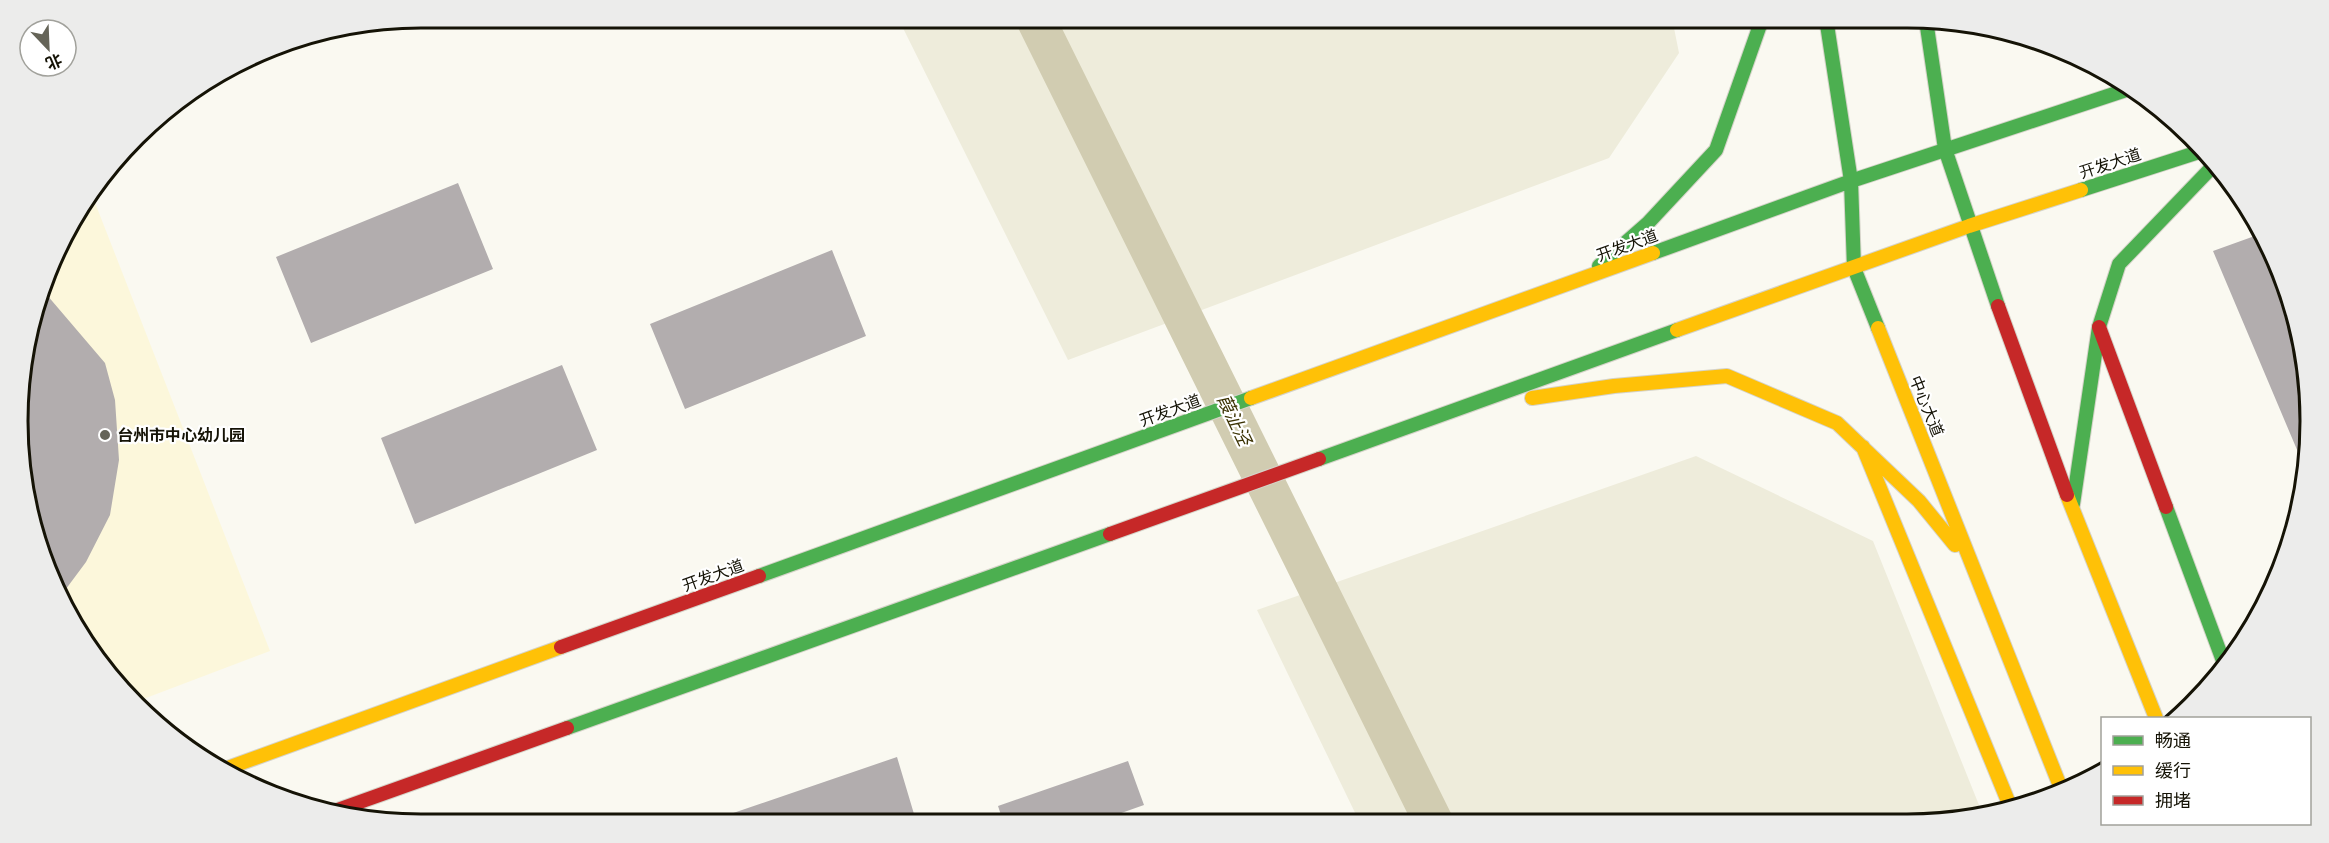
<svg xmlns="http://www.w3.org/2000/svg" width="2329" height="843" font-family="'DM Sans','Noto Sans SC',sans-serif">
<rect width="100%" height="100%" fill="#faf9f1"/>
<path fill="#fcf7db" d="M92,195l178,456 -132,50 -52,-56 -37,-69 -23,-75 -4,-133 18,-77 32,-71z"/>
<path fill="#eeecdb" d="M898,18h774l7,35 -70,105 -541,202z
M1696,456l177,85 110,274 -23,6 -600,2 -103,-213z"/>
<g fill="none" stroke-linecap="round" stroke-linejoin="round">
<path stroke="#d1ccb1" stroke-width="39" d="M1035,18l399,805"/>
</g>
<path fill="#b2adae" d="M458,183l35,86 -182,74 -35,-86z
M2263,233l27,59 18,77 2,79 -4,23 -93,-220z
M832,250l34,86 -181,73 -35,-85z
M41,288l64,75 10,37 4,60 -9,55 -24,47 -26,35 -11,-21 -23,-75 -4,-133z
M562,365l35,85 -182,74 -34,-86z
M897,757l20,67h-216z
M1128,761l16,44 -51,18 -89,1 -6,-18z"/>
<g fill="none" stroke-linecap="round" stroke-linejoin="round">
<defs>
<path id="fast" d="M1826,18l25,163 3,87 24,60
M1926,20l19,129 53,157
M2081,190l124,-40
M1653,253l198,-72 281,-93
M1599,266l49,-43 68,-73 44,-125v-7
M1319,459l358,-129
M2073,504l26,-177 20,-63 97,-101
M2166,507l59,159
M759,576l492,-178
M567,728l543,-194"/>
<path id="slow" d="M1878,328l184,463
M1677,330l292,-104 112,-36
M1251,398l402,-145
M1532,398l82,-12 113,-10 110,47 82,78 36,44
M1863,447l147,359
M2067,495l89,223
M222,770l339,-123"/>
<path id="jam" d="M1998,306l69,189
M2099,327l67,180
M1110,534l209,-75
M561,647l198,-71
M329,813l238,-85"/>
</defs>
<use href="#fast" stroke="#d5d3c9" stroke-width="16"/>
<use href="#slow" stroke="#d5d3c9" stroke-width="16"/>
<use href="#jam" stroke="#d5d3c9" stroke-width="16"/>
<use href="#fast" stroke="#4caf50" stroke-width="14"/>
<use href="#slow" stroke="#ffc107" stroke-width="14"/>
<use href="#jam" stroke="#c62828" stroke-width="14"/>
</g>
<circle fill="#656458" stroke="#fff" stroke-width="2" cx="105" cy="435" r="6"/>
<g text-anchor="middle" stroke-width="4.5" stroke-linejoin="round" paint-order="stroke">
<g font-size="16" fill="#151306" stroke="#fff">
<text transform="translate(2110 163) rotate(-18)" y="6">开发大道</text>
<text transform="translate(1627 245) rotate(-20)" y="6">开发大道</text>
<text transform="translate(1927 406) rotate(68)" y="6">中心大道</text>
<text transform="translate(1170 410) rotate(-20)" y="6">开发大道</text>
<text transform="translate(713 575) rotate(-20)" y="6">开发大道</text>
</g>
<g font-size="16" font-weight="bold" fill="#151306" stroke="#fff" text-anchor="start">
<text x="117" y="441">台州市中心幼儿园</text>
</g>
<g font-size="18" font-style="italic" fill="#3b3203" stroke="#fff">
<text transform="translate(1234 420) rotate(64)" y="6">葭沚泾</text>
</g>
</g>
<path d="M0 0H2329V843H0ZM421 28H1907A393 393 0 0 1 2300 421V421A393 393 0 0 1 1907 814H421A393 393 0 0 1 28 421V421A393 393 0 0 1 421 28Z" fill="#ececeb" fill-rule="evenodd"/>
<path fill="none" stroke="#151306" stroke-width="3" d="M421 28H1907A393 393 0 0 1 2300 421V421A393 393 0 0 1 1907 814H421A393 393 0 0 1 28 421V421A393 393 0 0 1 421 28Z"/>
<rect x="2101" y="717" width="210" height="108" fill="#ffffff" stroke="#a1a19b" stroke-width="1.5"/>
<rect x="2113" y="736" width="30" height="9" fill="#4caf50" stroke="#a1a19b" stroke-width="1.5"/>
<text x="2155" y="747" font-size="18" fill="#151306">畅通</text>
<rect x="2113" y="766" width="30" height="9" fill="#ffc107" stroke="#a1a19b" stroke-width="1.5"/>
<text x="2155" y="777" font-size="18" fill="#151306">缓行</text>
<rect x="2113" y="796" width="30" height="9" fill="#c62828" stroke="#a1a19b" stroke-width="1.5"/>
<text x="2155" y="807" font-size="18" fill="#151306">拥堵</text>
<g transform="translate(48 48) rotate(157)"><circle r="28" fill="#ffffff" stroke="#a1a19b" stroke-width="1.5"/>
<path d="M0-4.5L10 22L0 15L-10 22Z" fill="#656458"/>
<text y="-9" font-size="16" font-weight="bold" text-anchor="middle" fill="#151306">北</text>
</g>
</svg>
